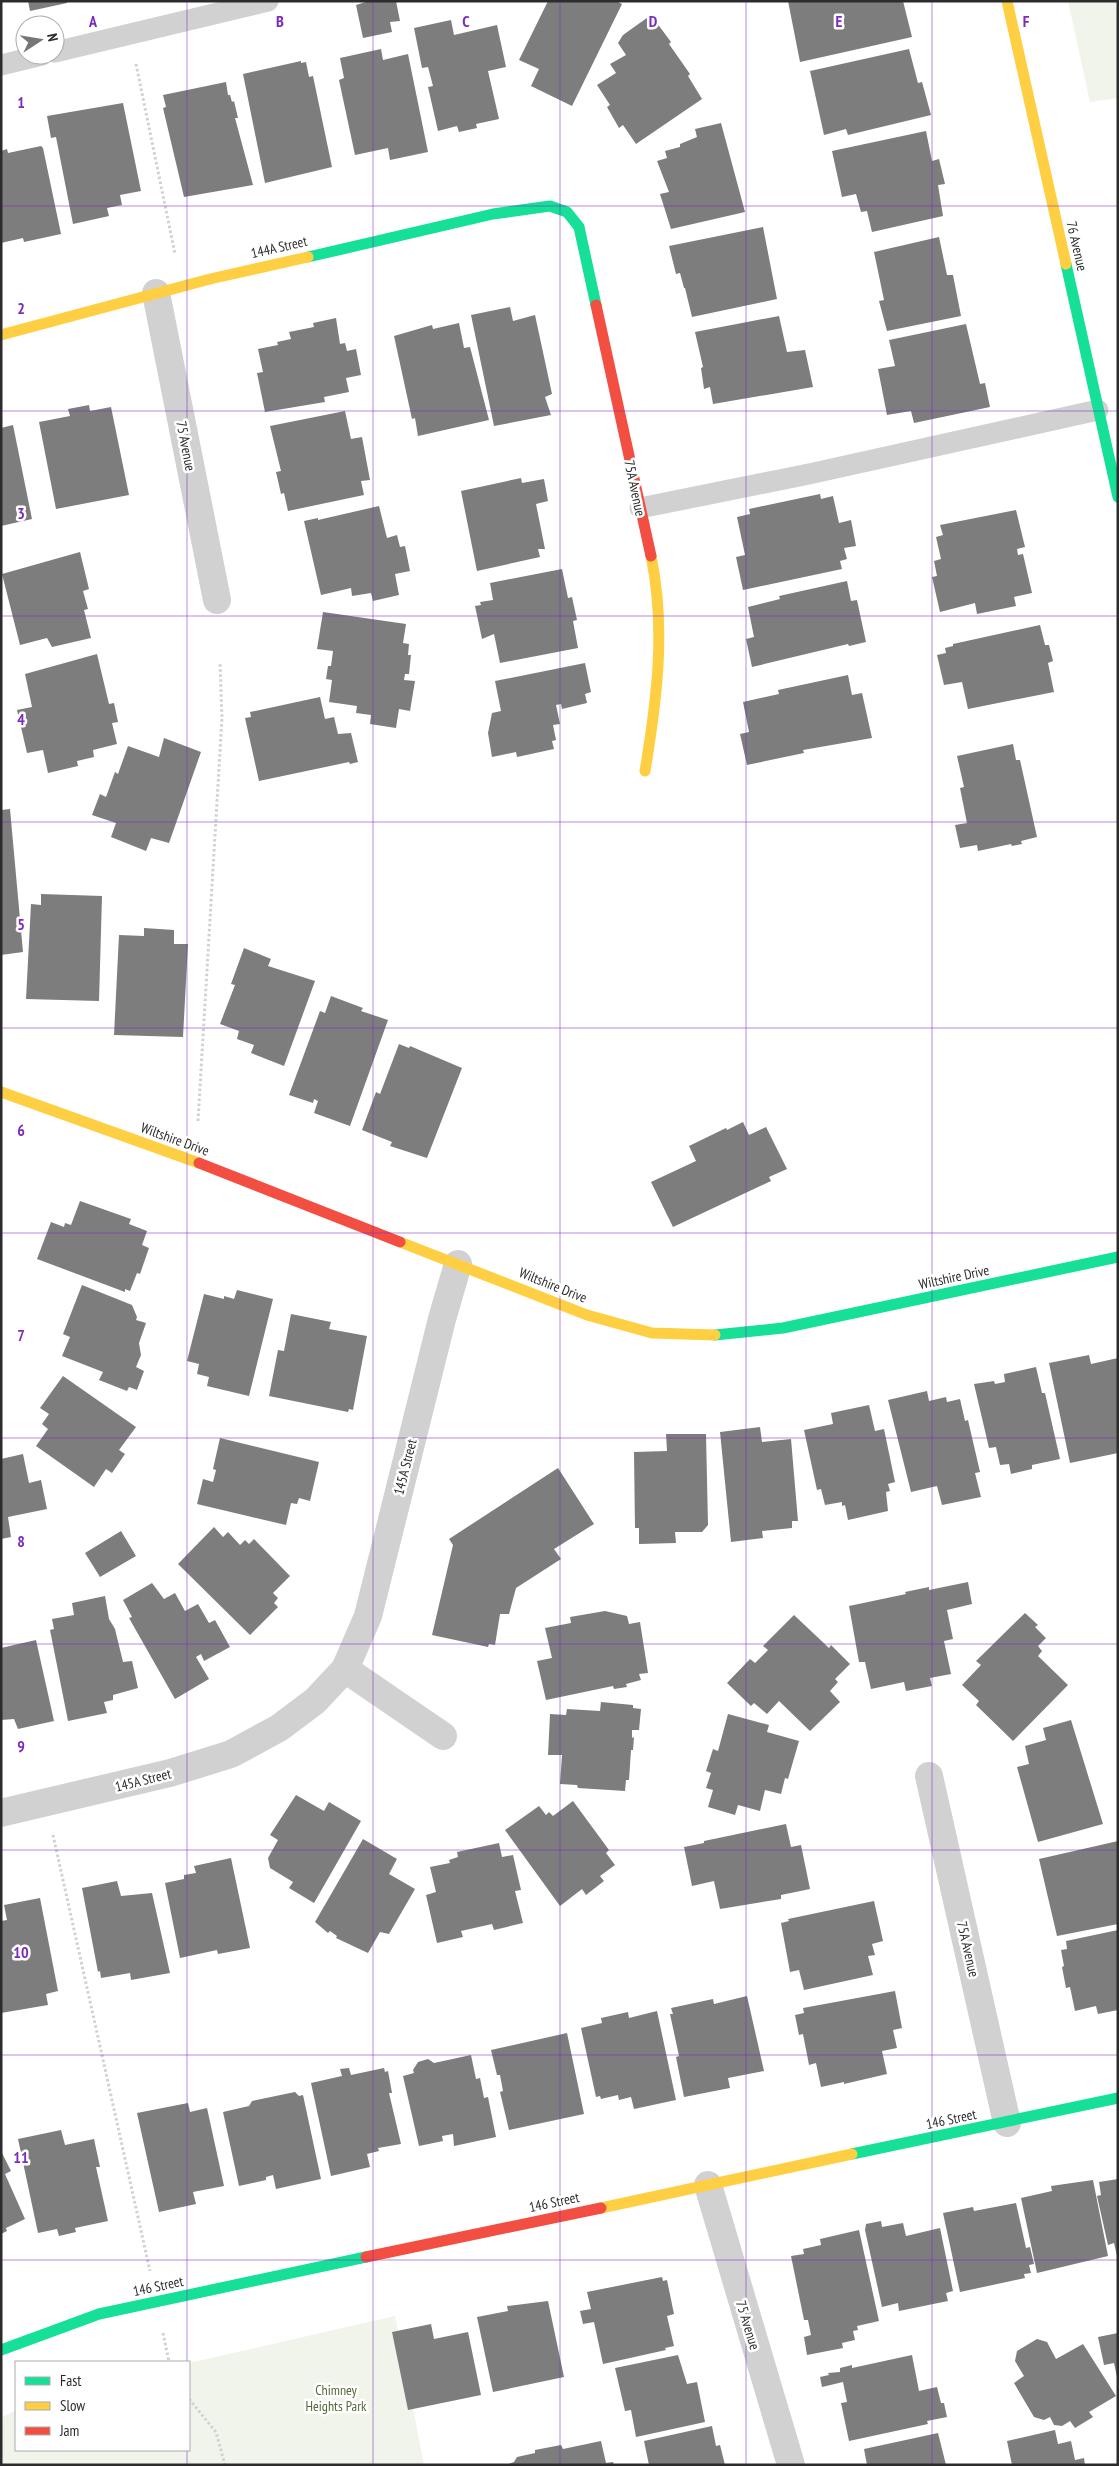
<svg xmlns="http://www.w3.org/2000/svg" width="1119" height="2466" font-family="'PT Sans Narrow',sans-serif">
<rect width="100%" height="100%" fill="#fff"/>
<path fill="#f0f4ea" d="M1068,1h50v97l-28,4z
M395,2316l29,149h-423v-47l15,-8v40h173v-87z"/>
<path fill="#7d7d7d" d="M28,1h39v2l-37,8z
M369,1h27l4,20 -10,1 2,10 -29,6 -7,-33z
M548,1h68l6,3 -50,102 -41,-20 8,-17 -20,-9z
M788,1h115l9,36 -112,25z
M651,15l20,27 -2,2 21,30 -2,2 14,23 -66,45 -13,-19 -4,3 -12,-21 3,-2 -13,-20 19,-12 -6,-9 16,-9 -8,-12 5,-8z
M451,20l3,15 43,-10 9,42 -18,4 11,48 -23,5 1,4 -18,4 -2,-6 -19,5 -10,-44 5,-1 -5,-19 -6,1 -8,-40z
M381,49l2,11 25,-6 20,98 -38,8 -2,-12 -33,7 -16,-75 5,-2 -4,-20z
M909,49l9,34 4,-1 9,33 -83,20 -2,-6 -22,6 -14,-64z
M301,61v2l5,-1 3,15 4,-1 19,91 -67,16 -22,-109z
M226,82l2,13h2l2,7 2,-1 4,17h-3l18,67 -69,12 -21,-89 3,-1 -3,-12z
M123,103l18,88 -21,4 2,10 -15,3 2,8 -36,8 -17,-87 -5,1 -4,-22z
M721,123l24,89 -74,17 -11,-35 9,-2 -12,-31 10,-3 -2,-7 15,-4v-3l17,-7 -2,-8z
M926,131l6,30 7,-2 6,25 -7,1 5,31 -71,16 -5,-21 -6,1 -5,-18 -14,3 -10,-46z
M41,146l2,2 18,86 -37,8 -1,-4 -22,5v-92l6,-2 1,4z
M763,227l14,72 -85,18 -7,-29h-1l-4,-15 -4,1 -7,-28z
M939,237l8,38h6l8,41 -74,15 -8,-30 5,-1 -10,-48z
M510,307l3,14 22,-6 17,79 -7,3 6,18 -57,11 -23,-111z
M779,316l8,36 18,-2 8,37 -100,17 -3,-17 -6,2 -3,-21 2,-1 -8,-35z
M336,318l4,26 5,-1 2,8 9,-2 5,26 -15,3 3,14 -25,5 1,5 -60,10 -8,-39 6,-1 -5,-23 20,-4 -1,-3 14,-3 -2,-7 25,-5 -1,-4z
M459,323l5,25 6,-1 19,73 -71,16 -3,-18 -3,1 -18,-83 38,-11 1,4z
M966,324l14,60 5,-1 5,24 -76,16 -3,-12 -24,4 -9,-46 17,-3 -6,-26z
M89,405l1,6 21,-4 18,88 -73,14 -17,-87 31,-6 -2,-7z
M345,411l6,28 11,-2 8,43 -9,1 3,14 -76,16 -4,-18 -3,1 -5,-22 5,-1 -11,-45z
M13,425l19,94 -31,7v-98z
M521,478l1,5 22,-4 4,22 -12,3 9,45h-7l2,8 -63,14 -16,-80z
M820,494l1,5 12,-3 6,27 12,-3 5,26 -12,2 3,11 -7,2 2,8 -99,21 -7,-33 9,-2 -8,-38 13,-3 -1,-5z
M379,506l8,32 10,-3 3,12 5,-1 5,25 -15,3 4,21 -26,6 -2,-8 -19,3 -1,-8 -30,7 -17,-74 14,-3v2z
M1016,510l9,37 -8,2 1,6 5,-1 9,39 -18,4 2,9 -39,8 -2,-11 -35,9 -8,-35 5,-1 -3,-15 7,-2 -5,-22 7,-2 -3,-10z
M80,552l9,37 -6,2 5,18 -4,1 7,28 -39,9 -5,-9 -27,7 -18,-71z
M562,569l6,29 4,-1 5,23 -4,1 5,27 -78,15 -6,-29 -12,5 -7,-33 6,-1 -1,-3 13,-2 -3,-17z
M847,581l4,20 6,-1 9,42 -17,4 -1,-2 -96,23 -6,-28 8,-2 -6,-30 32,-8 -1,-3z
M323,612l83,12 -3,19 6,1 -1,11h3l-2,19h-4l-1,6 11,1 -5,30 -11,-2 -3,19 -26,-4 1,-9 -15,-2 1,-7 -28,-4 3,-22 -6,-1 2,-13h3l2,-15 -16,-2z
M1040,625l5,20h4l4,16 -5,2 6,29 -86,17 -6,-27 -18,3 -7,-30 9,-2 -1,-5 8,-2v-2z
M97,654l12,50 5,-1 4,19 -6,1 5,21 -24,6 1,7 -17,4 1,5 -30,7 -5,-23 -16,3 -10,-43 15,-3 -7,-33z
M585,663l6,29 -6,2 2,9 -25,6 -1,-5 -5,1 4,19 -7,1 3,15 -4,1 2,8 -37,8 -1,-5 -24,5 -4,-24 4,-20 9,-2 -6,-30z
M848,675l4,20 10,-2 10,45 -69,12 1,3 -57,12 -7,-31 9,-2 -6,-30 36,-8 -1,-4z
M320,697l5,22 9,-2 4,17 13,-1 7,29 -8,2 -1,-2 -90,19 -14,-63 6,-1 -1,-5z
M164,738l37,14 -32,91 -18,-5 -5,13 -35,-14 5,-14 -24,-8 8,-21 6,3 9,-25 3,2 10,-28 31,11z
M1013,744l3,16h4l17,77 -16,4 1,3 -10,2 -1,-2 -33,7 -1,-6 -17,3 -5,-23 12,-2 -7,-35 4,-1 -7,-31z
M10,809l13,143 -22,3v-145z
M41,894l61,2 -3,105 -73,-2 5,-95 10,1z
M144,928l30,2v14h14l-5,93 -69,-2 5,-100 25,1z
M244,948l27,11 -3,7 47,15 -31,85 -33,-13 3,-8 -17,-6 2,-8 -19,-7 15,-39 -4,-1z
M331,996l32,12 -2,3 27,9 -38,106 -36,-13 4,-12 -4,-2 -1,4 -24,-8 31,-84 5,2z
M399,1044l10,4 1,-2 52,22 -35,90 -37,-12 2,-4 -30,-12 14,-38 4,2z
M743,1122l6,13 17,-8 21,42 -18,8 2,4 -98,46 -22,-45 45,-21 -7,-15 37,-18 1,2z
M80,1201l51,18 -2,5 18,7 -5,14 7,3 -9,26 -3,-1 -7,18 -5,-2v3l-88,-33 14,-37 13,5 1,-4 6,2z
M82,1285l50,20 5,12 -1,3 10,3 -7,20 2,12 -5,12 8,4 -7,19 -8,-3 -2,4 -28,-11 4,-8 -41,-16 8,-19 -7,-3z
M237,1290l36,9 -24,97 -42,-10 2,-9 -12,-3 2,-10 -12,-3 17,-67 20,5v-3l10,3z
M291,1314l40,8 -2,7 38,7 -14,74 -4,-1 -1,3 -79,-16 9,-46 6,1z
M1089,1355l2,9 27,-6v95l-48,10 -21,-100z
M1036,1367l6,26h3l15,66 -28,6v4l-21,5 -2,-10 -9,1 -4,-18 -7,1 -15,-64 20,-3 1,3 10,-2 -1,-8z
M63,1376l73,51 -17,23 6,4 -13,19 -6,-4 -12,18 -58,-41 12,-17 -6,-5 7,-10 -9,-6z
M927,1391l2,10 17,-4 1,5 13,-3 5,22 3,-1 12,52 -5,1 6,24 -39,8 -5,-19 -26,6 -23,-92z
M869,1405l6,26 9,-2 11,53 -7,2 2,7 -4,1 2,19 -40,9 -3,-15 -3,1v-4l-17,3 -4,-16 -4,1 -13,-60 29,-6 -2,-11z
M760,1427l2,15 29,-3 7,82h-6v7l-30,3 1,7 -32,4 -11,-110z
M666,1434h40l2,91 -6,7h-27l1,11 -37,1v-16h-4l-1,-76 33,-1z
M220,1438l99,24 -9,39 -11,-3 -2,6 -6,-1 -5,22 -89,-21 6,-25 10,3 3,-12 -3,-1z
M23,1454l6,29 12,-3 6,29 -39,8 3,20 -10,2v-80z
M558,1468l36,56 -40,25 7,10 -45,29 -7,26h-9l-5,31 -6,-1 -1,3 -56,-12 21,-90 -4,-6z
M214,1527l9,10 5,-5 12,13 5,-5 4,4 5,-5 36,37 -17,17 5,5 -4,5 4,4 -28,28 -72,-71z
M121,1531l15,25 -36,21 -15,-24z
M968,1582l4,22 -25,6 6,29 -9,2 7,33 -21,4 2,8 -26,5 -2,-9 -33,7 -6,-27h-6l-10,-56 57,-12 -1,-2 24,-5v3z
M152,1583l12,16 11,-6 10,18 13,-7 11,19 6,-3 15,27 -26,14 -3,-7 -5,3 13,22 -34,20 -46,-81 3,-1 -9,-17z
M105,1596l4,23 6,10 8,33 9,-1 6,27 -25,7v5l-9,2 3,11 -39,8 -18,-91 4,-1 -2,-10 22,-4 -2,-12z
M605,1611l22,5 2,8 11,-2 8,51 -9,1 2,6 -15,4 1,3 -13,2 -1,-3 -67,14 -9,-39 15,-3 -7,-30 26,-5 -1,-6z
M1025,1613l13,12 -3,2 11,11 -8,8 4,5 -4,5 30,29 -55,56 -37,-36 3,-4 -17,-16 19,-20 -5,-4z
M794,1615l35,33 2,-3 19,19 -15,15 3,3 -8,9 10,11 -30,29 -31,-30 -12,13 -13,-11 -3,3 -24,-23 23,-24 5,4 13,-13 -5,-4z
M36,1640l18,81 -36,8 -4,-10 -13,1v-72z
M601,1702l32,3v3l8,1 -2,21h-7v8l2,-1 -1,13h-2l-2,30h-3l-1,11 -47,-3 -1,-3 -17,-1 2,-29h-14l2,-41 16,1 1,-6 33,2z
M728,1714l41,11 -2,7 32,9 -11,38 -3,-1 -4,16 -16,-4 -5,21 -22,-6 -3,10 -27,-8 5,-17 -7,-2 5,-15 -5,-2 7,-22 5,2z
M1071,1720l32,104 -65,18 -21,-75 12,-3 -4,-18 21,-6 -3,-12z
M296,1795l28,16 5,-9 32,19 -47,82 -25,-15 4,-6 -23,-14 -2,-10 10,-18 -8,-5z
M573,1801l36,49 -3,3 9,12 -15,11 4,5 -18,14 -4,-6 -22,17 -55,-76 34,-24 7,9 3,-3 4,4z
M786,1824l5,23 10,-2 9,44 -29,6v4l-61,10 -6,-28 -22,5 -8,-39 20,-4v-2z
M363,1839l34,20 -8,15 26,15 -26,45 -9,-2 -12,21 -32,-15 1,-2 -7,-5 -2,2 -13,-11z
M1118,1841v83l-61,12 -18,-77z
M499,1843l3,14 11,-2 8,35 -6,1 8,32 -29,7 -2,-6 -31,7 2,6 -26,6 -11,-48 10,-3 -6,-25 20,-4 -1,-3 9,-3 -1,-5z
M231,1858l19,90 -32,6 -1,-4 -37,8 -15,-75 19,-4v-4l12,-2 -2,-7z
M117,1881l4,15 31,-3 18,80 -39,7 -1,-7 -29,5 -1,-7 -2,1 -16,-84z
M40,1898l18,93 -12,3 2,11 -47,8v-92l6,-1 -3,-15z
M874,1901l9,40 -11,3 3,11 -7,1 5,19 -69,15 -5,-20 -9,2 -9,-49 8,-2 -1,-2z
M1118,1930v80l-20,4 -2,-8 -21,5 -5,-24 -4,1 -4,-21 2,-1 -3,-16 6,-1 -1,-8z
M895,1991l7,37 -9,2 4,18 -15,3 5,23 -43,10v-2l-23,5 -5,-24 -7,2 -6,-31 -4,1 -4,-20 9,-2 -1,-5z
M747,1996l17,75 -36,7 2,10 -46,9 -8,-40 3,-1 -9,-42h3l-2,-6 42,-9 1,5z
M657,2011l19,89 -42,9 -3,-12 -12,3 -1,-5 -17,4 -1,-3 -4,1 -15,-69 21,-5 -1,-5 27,-6 1,6z
M567,2033l17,81 -75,16 -9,-38 3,-1 -3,-16h-3l-6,-25z
M471,2055l5,24 4,-1 4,20 4,-1 8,40 -42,9 -1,-12 -11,2 1,5 -24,5 -16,-70 11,-3 -1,-3 5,-8 10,-3 6,4z
M349,2068l2,7 33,-7 1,4 3,-1 4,22h-3l12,51 -23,4 1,3 -12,3 3,13 -39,9 -20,-93 31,-7 -2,-7z
M295,2092l4,4 4,-1 18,84 -45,10 -3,-14 -7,2v3l-27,6 -16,-74 26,-6 3,-5z
M188,2103l2,9 17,-4 17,78 -31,6 3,12 -37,8 -22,-99z
M61,2130l4,15 29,-6 6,28h-4l12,54 -33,7 1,4 -17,4 -2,-7 -19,4 -20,-94z
M1,2151l10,20 -6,3 20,45 -19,9 1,3 -6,3z
M1118,2179v77h-1l-3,-13 -6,2 -11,-49 4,-1 -2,-13z
M1093,2180l15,76 -71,17 -16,-75 31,-7 -1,-5z
M1016,2203l10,45 4,-1 4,17 -5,1 2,8 -7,1 1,4 -65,14 -17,-79 30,-6 1,4z
M881,2221l1,6 21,-4 3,13 34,-8 13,63 -7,2 2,8 -49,10 -1,-8 -16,4 -17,-77 1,-6z
M859,2230l20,91 -22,5 1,4 -5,1 2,9 -13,3 1,5 -36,7 -3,-18 7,-2 -3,-15h-4l-13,-64 13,-2 -1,-5 18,-4 -1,-6z
M662,2277l1,4 4,-1 7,34 -7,2 7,30 -9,2 1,2 -63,14 -9,-42 -11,2 -3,-13 11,-2 -4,-17z
M548,2301l16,76 -71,15 -16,-75 31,-6 -1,-5z
M431,2324l3,15 34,-7 13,63 -73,15 -16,-78z
M1118,2333v44h-1l-3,-14 -10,2 -6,-28z
M1037,2339l10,3 9,17 27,-15 33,52 -27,16 4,5 -18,11 -5,-7 -8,5 -8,-1 -4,-8 -6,3 -10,-3 -20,-34 10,-7 -9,-15 2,-10z
M678,2355l9,29 10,-2 8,40 -69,15 -5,-27 -6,1 -10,-43z
M912,2355l7,36 18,-4 4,16h3l3,14 -20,4 1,3 -79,17 -8,-38 6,-1 -4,-20 -21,5 -2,-10 9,-2 -1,-2 12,-1v-4l12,-3v3z
M712,2426l4,20 4,-1 5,20h-76l-5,-24z
M1055,2430l3,14 13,-3 4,19 9,-2 1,7h-73l-5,-24z
M938,2433l8,32h-79l-3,-16z
M601,2441l5,22 7,-1 1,3h-108l8,-3 3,-5 18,-4v-3l26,-5 2,4z"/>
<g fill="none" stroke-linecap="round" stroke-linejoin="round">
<path stroke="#d1d1d1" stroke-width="3" stroke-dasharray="2.5 2.5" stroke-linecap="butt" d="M136,64l39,190
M198,1121l24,-403 -2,-55
M53,1835l97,436
M163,2333l6,29
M189,2399l27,33 9,33"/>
<path stroke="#d1d1d1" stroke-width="21" d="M55,52l213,-51
M1,65l41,-10
M640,508l169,-34 289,-64"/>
<path stroke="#d1d1d1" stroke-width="28" d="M156,293l61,307
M345,1669l98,67
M929,1776l78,347
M1,1813l169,-40 61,-19 48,-26 36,-27 30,-32 23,-53 74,-297 16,-55
M708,2185l83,280"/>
<path stroke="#16e098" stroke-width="11" d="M308,257l185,-43 57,-8 17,6 12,15 17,78
M1066,264l52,233
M715,1335l68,-7 335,-71
M852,2154l266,-56
M1,2350l98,-36 267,-57"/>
<path stroke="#ffcf43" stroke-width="11" d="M1007,1l59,263
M1,335l209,-56 98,-22
M645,771c12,-72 21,-143 6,-215
M1,1092l198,71
M400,1242l187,73 65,18 63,2
M601,2208l251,-54"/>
<path stroke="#f24e42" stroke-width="11" d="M596,305l55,251
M199,1163l201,79
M366,2257l235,-49"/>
</g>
<path fill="none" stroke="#7b2cbf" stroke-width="1" stroke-opacity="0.55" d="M187,1v2361M373,1v2464M560,1v2464M746,1v2464M932,1v2464M1,206h1117M1,411h1117M1,616h1117M1,822h1117M1,1028h1117M1,1233h1117M1,1438h1117M1,1644h1117M1,1850h1117M1,2055h1117M1,2260h1117M187,2450v15"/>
<g text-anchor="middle" stroke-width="5" stroke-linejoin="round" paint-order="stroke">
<g font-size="14" fill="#2c2c2c" stroke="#fff">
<text transform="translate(1077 246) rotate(77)" y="5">76 Avenue</text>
<text transform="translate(279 247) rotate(-13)" y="5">144A Street</text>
<text transform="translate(186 446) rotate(79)" y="5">75 Avenue</text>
<text transform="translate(635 488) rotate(78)" y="5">75A Avenue</text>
<text transform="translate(175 1139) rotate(20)" y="5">Wiltshire Drive</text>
<text transform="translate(954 1277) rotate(-12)" y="5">Wiltshire Drive</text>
<text transform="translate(553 1285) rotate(22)" y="5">Wiltshire Drive</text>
<text transform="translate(405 1467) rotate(-76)" y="5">145A Street</text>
<text transform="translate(143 1780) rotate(-14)" y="5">145A Street</text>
<text transform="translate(968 1949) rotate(77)" y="5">75A Avenue</text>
<text transform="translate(951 2119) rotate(-12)" y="5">146 Street</text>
<text transform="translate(554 2202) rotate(-12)" y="5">146 Street</text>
<text transform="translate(158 2286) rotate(-12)" y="5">146 Street</text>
<text transform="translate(748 2325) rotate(73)" y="5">75 Avenue</text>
</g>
<g font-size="14" fill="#536a37" stroke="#fff">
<text x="336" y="2395">Chimney<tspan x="336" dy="16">Heights Park</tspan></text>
</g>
</g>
<g font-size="16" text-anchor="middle" font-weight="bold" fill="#7b2cbf" stroke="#fff" stroke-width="5" stroke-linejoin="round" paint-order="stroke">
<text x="93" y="27">A</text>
<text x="280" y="27">B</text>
<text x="466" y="27">C</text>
<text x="653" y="27">D</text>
<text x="839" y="27">E</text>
<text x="1026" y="27">F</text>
<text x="21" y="108">1</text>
<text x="21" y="314">2</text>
<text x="21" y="519">3</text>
<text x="21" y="725">4</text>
<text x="21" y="930">5</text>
<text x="21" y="1136">6</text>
<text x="21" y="1341">7</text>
<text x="21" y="1547">8</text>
<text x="21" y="1752">9</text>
<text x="21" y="1958">10</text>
<text x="21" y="2163">11</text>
</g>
<rect width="1119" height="2466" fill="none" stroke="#2c2c2c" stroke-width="5"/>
<rect x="15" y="2361" width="175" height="90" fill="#ffffff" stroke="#ababab"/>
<rect x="25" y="2377" width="25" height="8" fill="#16e098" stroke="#ababab"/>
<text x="60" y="2386" font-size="15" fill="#2c2c2c">Fast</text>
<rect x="25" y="2402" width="25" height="8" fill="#ffcf43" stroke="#ababab"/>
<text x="60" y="2411" font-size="15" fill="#2c2c2c">Slow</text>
<rect x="25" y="2427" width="25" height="8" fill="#f24e42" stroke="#ababab"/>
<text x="60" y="2436" font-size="15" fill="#2c2c2c">Jam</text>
<g transform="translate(40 40) rotate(78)"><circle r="24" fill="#ffffff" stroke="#ababab"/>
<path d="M0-4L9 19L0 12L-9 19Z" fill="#767676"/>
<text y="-8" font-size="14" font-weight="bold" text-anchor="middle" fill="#2c2c2c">N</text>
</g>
</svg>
